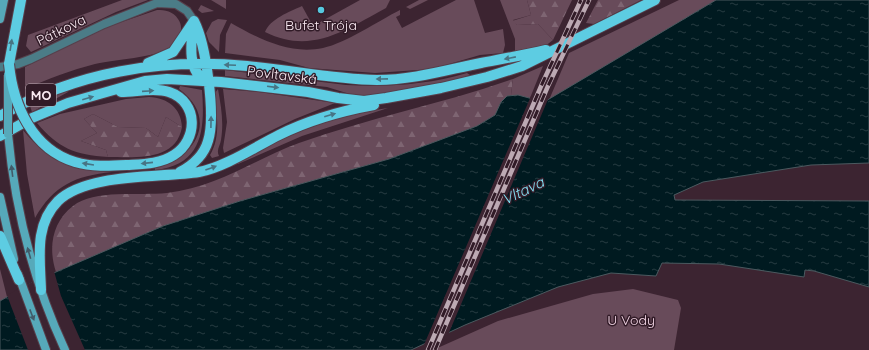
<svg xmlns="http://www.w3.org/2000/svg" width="869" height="350" font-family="Quicksand,sans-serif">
<defs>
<pattern id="forest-firs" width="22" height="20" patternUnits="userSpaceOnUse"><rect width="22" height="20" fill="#684b5a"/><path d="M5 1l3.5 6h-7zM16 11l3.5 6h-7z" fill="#7e6572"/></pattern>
<pattern id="water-ripples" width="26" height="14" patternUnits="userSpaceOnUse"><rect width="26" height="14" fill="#001a20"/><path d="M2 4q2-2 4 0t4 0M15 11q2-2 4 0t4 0" fill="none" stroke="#263b41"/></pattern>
</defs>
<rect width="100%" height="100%" fill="#3c2431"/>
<path fill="#684b5a" d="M122,0h26l-32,12 -85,40 -5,-6 2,-11z
M211,0h15v9z
M360,0h30l-4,8c-41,22 -74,47 -121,24 5,-13 24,-20 37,-26l11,20z
M419,0h9l-18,9 -4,-2z
M456,0h18l11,33 18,-4 2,16 -2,8 -23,2 -48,14 -57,4 -66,-5 -29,-8 -55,-7 1,-19 5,-11c28,16 59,32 92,25 23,-5 55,-27 77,-38v5l-4,2 6,11z
M500,0h27l4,15 -18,5 4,5 21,-1 15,16 -9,7 -29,4v-12z
M679,0h37l-167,100 20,-47z
M201,5l13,6 -12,2 -4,-3z
M157,10c8,0 16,1 21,9 7,9 1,23 -8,29 -14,9 -57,12 -75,16 -24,6 -47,15 -70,25v-22l79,-39z
M218,19l9,1 -7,15 -1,17 -10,-10 -3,-9 6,-11z
M543,66l-13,32 -19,-3 2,-16z
M225,70l121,15c41,2 81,0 121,-12l3,2 -19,7 -80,15 -18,-2 -26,-8 -102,-11z
M180,86l22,4c3,39 1,75 -47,80v-2c41,-10 64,-50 24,-79z
M218,89c3,17 6,33 3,51 -1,6 -5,10 -2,16l-7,2 -2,-3c11,-19 7,-41 4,-61z
M223,89l36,3 76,11 -40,16 -71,34 -1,-5 4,-26z
M67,91l1,1 -36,20 -2,-6z
M149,97c19,1 32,11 33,30l-16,-10 -8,20 -12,-9 -28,-1 -25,-13 -9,5 13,14 -16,8 25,9 2,7c-33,-2 -50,-9 -71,-34l23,-9 66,-15z
M388,108l-86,28 -64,28h-3c51,-29 94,-48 153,-56z
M23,130c26,32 49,40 89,42 -37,4 -58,13 -77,46l-8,-44z
M0,269l7,28 -7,4z
M633,289l45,11 3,8 -7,42h-241l65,-29 95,-27z"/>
<path fill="url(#forest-firs)" d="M527,0h45l-19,40 -15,-16 -21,1 -5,-4 19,-6z
M598,0h43l-47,24 -8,-1z
M513,79l-2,16 -10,7 -6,13 -18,11 -88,33 -149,42 -77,25 -107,46c-8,-24 -4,-50 17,-66 21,-17 67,-10 94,-13 51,-6 86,-33 132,-50 70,-25 143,-39 214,-64z
M93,114l25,13 28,1 12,9 8,-20 16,10c-6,35 -47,30 -74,30l-2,-7 -25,-9 16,-8 -13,-14z"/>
<path fill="url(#water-ripples)" stroke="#4b595f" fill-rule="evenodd" d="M716,0h153v163l-58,2 -108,17 -29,13 1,5 194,1v86l-55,-16 -9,-1 -1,7 -85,-13 -57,-1 -6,13 -45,-3 -53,14 -93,38 -54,25h-411v-49l35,-20 128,-55 77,-25 149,-42 88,-33 18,-11 6,-13 6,-6 11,-1 26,7zM499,183l7,6 -7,6 -5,-6zM454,290l5,7 -6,5 -5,-8z"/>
<path fill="#3c2431" d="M531,96l9,4 9,-3 -101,238 -25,12z
M54,271l7,25 24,54h-57l-17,-44 -4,-11z"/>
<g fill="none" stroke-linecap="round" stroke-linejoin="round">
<defs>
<path id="street" d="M0,67l18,-3 13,-5 73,-35 53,-21 19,1 11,7 7,10"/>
<path id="secondary" d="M0,19l4,-19
M8,134c7,76 25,147 57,216
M0,197l14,62
M18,274l28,76"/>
<path id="primary" d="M193,27c-2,16 -6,46 14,54
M148,63l25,-11 21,-31
M9,64l12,-64
M121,92c15,0 34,-5 48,0 30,10 29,48 5,63 -14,9 -31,9 -47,10
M0,116c75,-44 162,-58 247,-50 44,4 86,13 130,14 36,0 69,-10 104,-17 21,-4 43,-8 65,-13
M0,136l32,-18 36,-15 77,-22 22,-2 54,3 87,10 30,6 26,3 22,-3 55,-10 46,-11 35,-11 133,-66
M180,172c13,-7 24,-17 28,-31 8,-25 -2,-97 -14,-120
M0,236l19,44
M41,290c-1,-32 -7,-65 17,-89 29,-28 101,-23 141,-29 26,-5 56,-25 80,-37 30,-15 62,-24 95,-30"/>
</defs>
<use href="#street" stroke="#57404c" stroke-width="10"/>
<use href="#secondary" stroke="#57404c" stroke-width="10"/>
<use href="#primary" stroke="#57404c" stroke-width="12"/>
<use href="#street" stroke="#4b7c87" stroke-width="8"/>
<use href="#secondary" stroke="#56a9ba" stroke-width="8"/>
<use href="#primary" stroke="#5dcce2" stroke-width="10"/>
<defs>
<path id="rail" d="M428,350l114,-266 39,-84
M435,350l113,-264 41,-86"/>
</defs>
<use href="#rail" stroke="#bca9b3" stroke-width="4.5"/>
<use href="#rail" stroke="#311b27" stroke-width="3" stroke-dasharray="9" stroke-linecap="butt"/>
<defs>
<path id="secondary-bridge" d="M8,75v59"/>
<path id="primary-bridge" d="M9,64c4,41 23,85 66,98 17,5 34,4 52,3"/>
</defs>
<use href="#secondary-bridge" stroke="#57404c" stroke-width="10" stroke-linecap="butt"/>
<use href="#primary-bridge" stroke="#57404c" stroke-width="12" stroke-linecap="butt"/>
<use href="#secondary-bridge" stroke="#56a9ba" stroke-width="8"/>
<use href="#primary-bridge" stroke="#5dcce2" stroke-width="10"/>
</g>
<defs><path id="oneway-solid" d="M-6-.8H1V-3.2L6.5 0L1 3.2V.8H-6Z"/></defs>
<g fill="#477484">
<use href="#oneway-solid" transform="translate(11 45) rotate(-81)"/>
<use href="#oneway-solid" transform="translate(510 58) rotate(169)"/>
<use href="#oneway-solid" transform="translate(230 65) rotate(-177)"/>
<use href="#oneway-solid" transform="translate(382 79) rotate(179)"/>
<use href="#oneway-solid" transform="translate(273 87) rotate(7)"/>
<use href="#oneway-solid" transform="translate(148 91) rotate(-4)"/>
<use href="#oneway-solid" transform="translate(88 98) rotate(-16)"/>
<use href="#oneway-solid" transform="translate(330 115) rotate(-16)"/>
<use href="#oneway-solid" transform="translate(211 122) rotate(-89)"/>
<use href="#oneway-solid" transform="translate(147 163) rotate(174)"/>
<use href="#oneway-solid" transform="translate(88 164) rotate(-171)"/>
<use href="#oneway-solid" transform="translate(211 168) rotate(-20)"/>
</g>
<g fill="#425b69">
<use href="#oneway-solid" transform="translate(12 171) rotate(-97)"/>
<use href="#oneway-solid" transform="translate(29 253) rotate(-106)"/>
<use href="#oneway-solid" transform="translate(32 315) rotate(69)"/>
</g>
<circle fill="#56c9e0" stroke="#311b27" stroke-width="1.5" cx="321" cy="10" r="4"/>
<g text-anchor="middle" stroke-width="3" stroke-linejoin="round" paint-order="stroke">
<rect fill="#311b27" stroke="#beadb6" stroke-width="1" x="26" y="84" width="30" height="22" rx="3"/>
<g font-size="13" font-weight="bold" fill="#fbebf3">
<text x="41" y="100">MO</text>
</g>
<g font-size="14" fill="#fbebf3" stroke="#311b27">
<text x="321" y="30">Bufet Trója</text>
</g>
<g font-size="14" fill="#fbebf3" stroke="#311b27">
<text transform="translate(61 30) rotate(-26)" y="5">Pátkova</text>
<text transform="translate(282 75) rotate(7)" y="5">Povltavská</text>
</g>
<g font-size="14" fill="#f6d9e8" stroke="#311b27">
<text x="631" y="325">U Vody</text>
</g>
<g font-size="15" font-style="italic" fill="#85e3f7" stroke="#311b27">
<text transform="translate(523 191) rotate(-26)" y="5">Vltava</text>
</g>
</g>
</svg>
